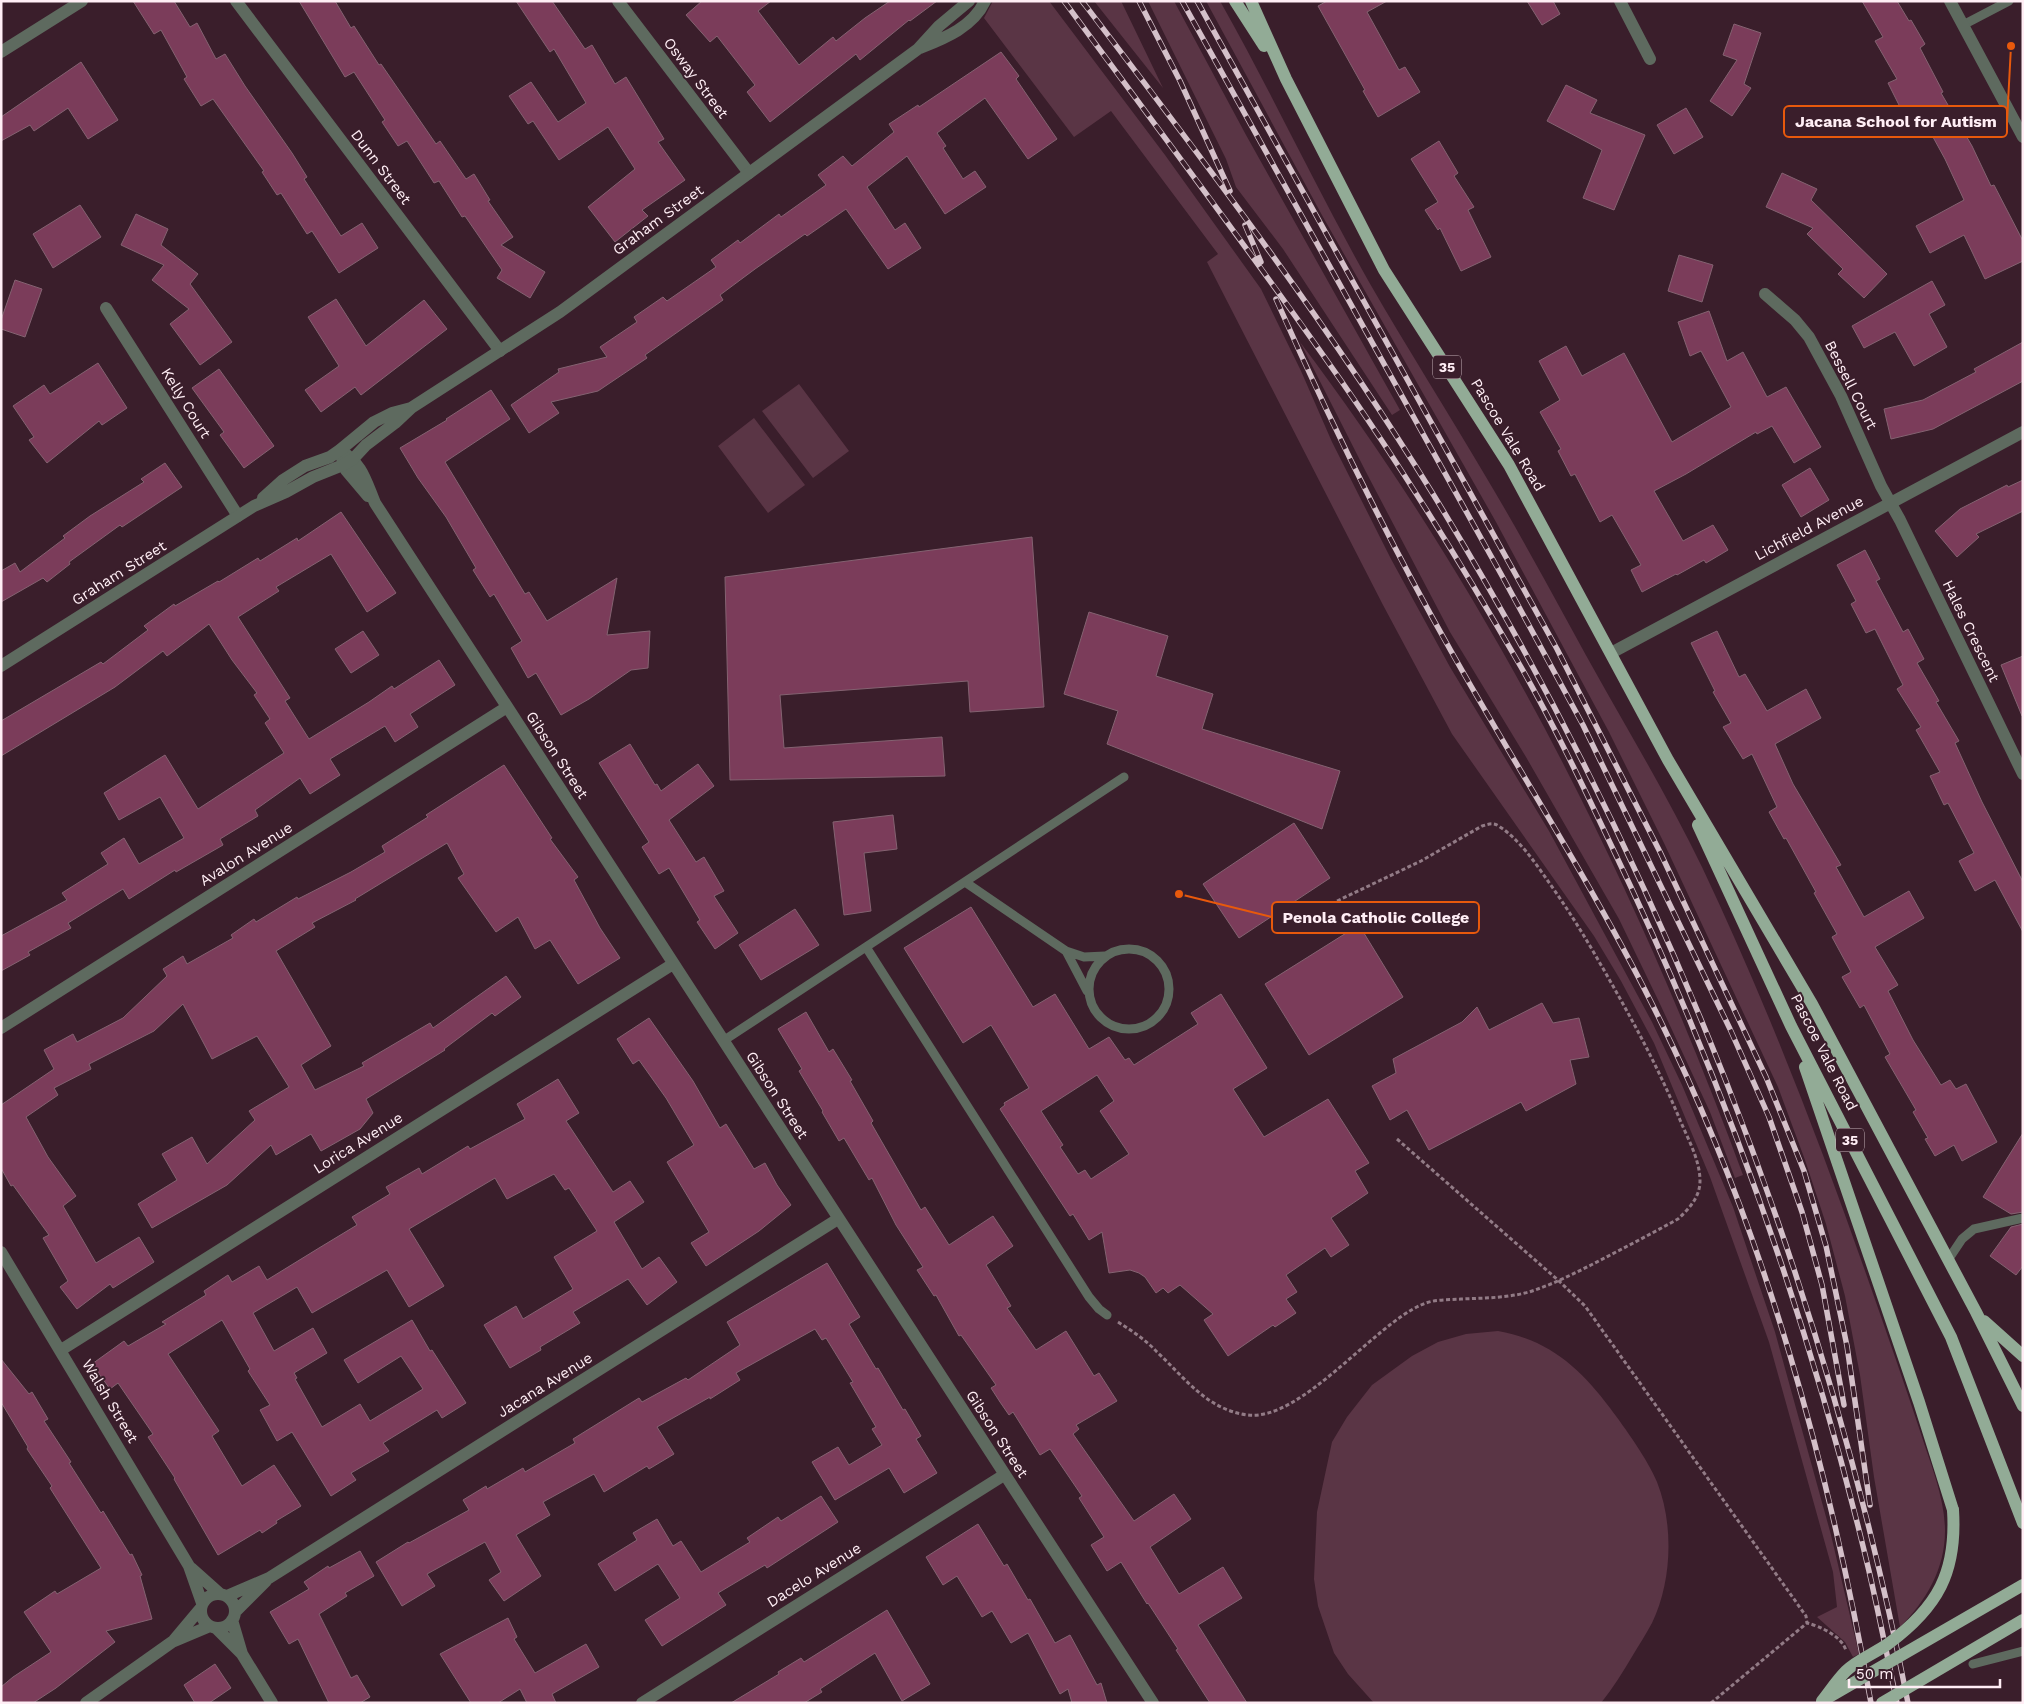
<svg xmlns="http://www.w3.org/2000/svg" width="2024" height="1704" font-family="'Work Sans',sans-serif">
<rect width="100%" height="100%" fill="#3a1e2b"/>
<path fill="#5a3545" d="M993,1h56l116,154 96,134 40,82 31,71 59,117 59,108 99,164 103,191 30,63 51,122 42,125 56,203 28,119 -6,3 -8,-15 -28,-25 20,-10 -4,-35 -64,-230 -59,-165 -56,-134 -33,-62 -27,-45 -142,-202 -69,-129 -176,-343 11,-8 -107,-143 -37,26 -90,-119z
M1094,1h27l42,87z
M1148,1h26l72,134 154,275 -8,5 -109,-166 -47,-62 -10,-28z
M1206,1h14c52,92 97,189 149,281 38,66 79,130 117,195 42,70 80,143 120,214 33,58 67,116 96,176 65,137 119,278 169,421 17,49 34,97 50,146 10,31 24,65 24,97 0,38 -19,70 -45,96l-26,-150 -14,-102 -15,-79 -19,-72 -21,-64 -27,-73 -114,-244 -55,-111 -113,-210 -173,-305z
M1300,342c190,252 334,537 443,833l-8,3 -25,-66 -50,-108 -41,-85 -93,-162 -76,-125 -84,-160z
M799,384l50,67 -36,27 -51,-67z
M754,418l51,67 -37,28 -50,-67z
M1498,1331c51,9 82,37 112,77 15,20 38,52 47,74 17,43 15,99 -5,141 -6,11 -13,22 -19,32 -10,17 -20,33 -32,48h-227l-26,-29 -14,-21 -16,-47 -4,-27 3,-67 15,-70 15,-25 25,-32 40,-29 26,-14 28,-8z"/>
<path fill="#7b3c5a" stroke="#846271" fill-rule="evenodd" d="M133,1h41l16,26 7,-4 19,36 9,-5 20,32 47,67 15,24 -3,2 37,57 21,-13 16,25 -39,25 -27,-42 -5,3 -26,-41 -4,2 -15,-23 2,-1 -51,-72 -12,7 -17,-27 3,-2 -26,-47 -7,4z
M299,1h36l16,27 3,-2 25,39 2,-1 55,80 4,-3 26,38 8,-5 16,26 -2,1 25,36 -12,8 44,27 -15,26 -33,-20 5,-8 -37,-54 -3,1 -23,-36 -5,2 -27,-42 -9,5 -16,-24 3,-2 -31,-48 -9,5z
M516,1h36l33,48 7,-4 23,39 11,-7 38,62 -6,3 27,38 -43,30 6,6 -33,26 -27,-35 47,-38 -27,-42 -49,33 -26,-39 -5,3 -19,-28 22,-14 27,40 28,-19 -32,-54 -4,3z
M702,1h69l-13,10 41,54 34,-28 3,4 29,-23 25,-17h47l-27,20 -1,-1 -49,40 -4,-6 -86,68 -23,-30 8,-7 -38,-49 -7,6 -24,-27z
M1327,1h60l-20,11 32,58 6,-3 15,25 -42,25 -15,-26 2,-1 -47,-84z
M1527,1h26l7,13 -18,11z
M1862,1h35l12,20 2,-1 14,24 -5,4 23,44 -2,1 31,53 19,40 3,-1 29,56v20l-38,18 -21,-44 -34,18 -14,-27 48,-26 -19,-41 -29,-53 -13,7 -15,-30 9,-4 -22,-38 8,-4z
M1734,24l27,9 -17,51 7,4 -19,28 -22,-15 27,-41 -14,-5z
M1001,52l18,24 -3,3 41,60 -29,20 -43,-61 -48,35 9,13 -3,2 20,31 12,-8 11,16 -41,27 -38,-58 -40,31 28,43 10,-7 16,25 -33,21 -42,-60 -39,27 -2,-2 -50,35 -35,26 3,5 -78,55 2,3 -49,33 -47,11 8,11 -30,20 -18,-28 48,-33 -1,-3 49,-12 -7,-10 37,-25 -3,-5 29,-20 4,4 49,-34 -5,-7 27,-20 2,3 39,-29 2,3 45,-32 -8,-10 25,-19 9,10 42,-34 -5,-8 29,-19 1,2z
M81,62l37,58 -30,19 -20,-31 -34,23 -4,-6 -29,16v-24z
M1566,85l31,15 -7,13 55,22 -31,75 -31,-12 19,-48 -55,-29z
M1686,108l17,29 -29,17 -17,-29z
M1439,141l19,32 -4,3 20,31 -6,3 23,47 -30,14 -21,-43 -2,2 -13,-20 13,-8 -27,-43z
M1782,173l35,16 -6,11 76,74 -23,24 -26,-24 5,-5 -36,-35 6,-6 -47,-21z
M80,205l21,32 -48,31 -20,-34z
M136,214l32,15 -7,16 37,29 -8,10 42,58 -32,23 -30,-41 19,-15 -37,-29 12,-15 -43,-20z
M1679,255l34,10 -11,37 -34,-11z
M15,280l27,9 -17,48 -24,-8v-9z
M1932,281l13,24 -16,9 18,33 -33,19 -19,-34 -31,16 -12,-22z
M336,299l30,47 58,-46 23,29 -86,66 -6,-8 -34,25 -16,-22 34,-24 -31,-49z
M1709,311l18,50 16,-9 24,45 19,-10 35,60 -27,16 -22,-37 -15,8 -1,-2 -70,42 -32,17 29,50 30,-16 15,25 -22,13 -2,-3 -27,15 -1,-1 -34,18 -11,-22 10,-5 -29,-50 -12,7 -25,-48 -4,2 -13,-25 3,-2 -21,-37 20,-12 -21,-39 27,-15 16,30 42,-23 48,89 59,-35 -30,-56 -11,5 -12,-34z
M2023,342v39l-90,48 -42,10 -7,-30 39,-9 53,-28 -2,-3z
M98,363l29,45 -25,17 -3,-4 -52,42 -18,-23 5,-3 -21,-31 31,-21 6,9z
M219,369l55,77 -30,22 -24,-33 4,-3 -32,-44z
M491,390l19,29 -65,43 80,132 4,-2 18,29 70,-43 -10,57 43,-4 -2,37 -17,2 -42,29 -28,16 -25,-42 -8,5 -17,-30 11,-7 -28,-47 -4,3 -17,-27 3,-2 -30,-51 -28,-39 -18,-30 47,-28 -1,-1z
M165,463l17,24 -60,40 -2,-2 -51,37 1,2 -23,18 -4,-4 -42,24v-31l14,-8 5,9 45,-34 -2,-2 27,-20 54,-34 -3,-3z
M1810,468l19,32 -28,17 -19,-32z
M2023,480v31l-47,23 3,3 -22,20 -22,-26 25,-22 47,-24 1,2z
M341,512l55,81 -29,19 -36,-58 -55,33 3,4 -41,26 52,81 -5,3 24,38 60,-37 23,-16 2,3 45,-29 16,25 -45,29 8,13 -23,15 -10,-16 -55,33 10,16 -30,19 -10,-16 -45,32 3,6 -38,23 3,6 -47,27 -1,-2 -46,29 -6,-10 -55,34 3,5 -43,24 2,3 -29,16v-35l66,-36 -5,-7 46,-29 -7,-11 23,-15 15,26 45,-26 -24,-41 -41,23 -15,-27 61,-38 33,54 86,-56 -19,-30 5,-4 -16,-24 3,-2 -25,-33 -23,-36 -42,32 -4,-5 -48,36 -114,69v-35l100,-59 2,2 45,-34 -4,-4 30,-22 1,2 43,-25 1,1 39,-24 2,3 37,-23 1,3z
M1032,537l12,170 -74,5 -2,-31 -188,14 4,53 158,-11 3,39 -215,4 -5,-203z
M1865,550l15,29 -4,2 27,51 5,-3 16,30 -7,4 22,38 -3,1 23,39 -4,2 27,59 41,80v50l-28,-52 -20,11 -16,-30 15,-8 -26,-50 -4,2 -14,-29 10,-4 -24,-42 5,-3 -24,-38 6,-4 -28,-56 -9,4 -15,-29 5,-3 -19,-36z
M1089,612l79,24 -12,40 57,18 -11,35 138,42 -18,58 -215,-85 11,-33 -54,-17z
M363,631l16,24 -28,18 -16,-24z
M1717,631l22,46 6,-3 22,37 39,-22 15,29 -46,26 18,40 48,81 -5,2 28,50 45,-26 15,27 -49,29 23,38 -10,6 25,49 28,45 9,-5 6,9 10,-5 31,58 -35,19 -8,-16 -19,11 -10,-17 3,-1 -15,-26 3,-2 -31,-53 5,-3 -26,-49 -4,3 -18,-31 9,-5 -19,-35 5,-3 -23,-41 2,-1 -30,-54 -2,1 -15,-27 8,-5 -25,-53 -9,5 -20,-32 8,-4 -18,-31 2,-1 -24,-48z
M2023,656v60h-1l-21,-51z
M630,744l25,41 2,-1 4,7 37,-27 16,22 -45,34 27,42 8,-5 20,34 -10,5 24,37 -23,16 -18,-27 3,-2 -31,-52 -10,6 -17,-27 7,-5 -50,-79z
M504,765l48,73 -2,1 28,38 -4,3 26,48 20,30 -42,26 -28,-44 -15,9 -17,-32 -22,15 -38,-54 6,-4 -17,-31 -92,56 1,1 -44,23 3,4 -39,24 55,95 -30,19 14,25 49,-24 -2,-3 68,-40 3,5 73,-52 15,21 -26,19 -3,-3 -48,36 1,1 -79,49 7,14 -13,16 -39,22 -10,-17 -35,21 -5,-10 -44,40 -75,43 -14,-24 39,-24 -15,-26 30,-17 15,27 48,-44 -6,-9 40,-24 -32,-51 -45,23 -29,-55 -29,27 -65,33 2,5 -37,19 4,7 -32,22 22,40 28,39 -13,10 33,57 43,-26 15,25 -41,26 -3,-4 -33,25 -17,-22 8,-6 -25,-43 6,-3 -36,-50 -2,1 -10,-18v-63l53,-36 -10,-19 29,-16 4,8 46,-24 44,-42 -4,-7 20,-13 4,8 46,-26 -2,-3 23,-16 2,3 41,-25 1,2 53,-27 34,-20 -3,-6 46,-29 -2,-2z
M893,815l4,34 -33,4 7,58 -27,4 -11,-93z
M1294,823l36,55 -91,60 -36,-54z
M971,907l62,100 22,-13 34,55 20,-12 16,23 4,-2 5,7 64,-41 -7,-11 30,-19 46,74 -34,21 31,48 64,-38 41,64 -14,8 13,22 -37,25 18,27 -18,12 -6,-9 -39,27 11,17 -11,7 10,14 -21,14 -2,-2 -45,31 -24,-36 9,-6 -33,-29 -12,8 -5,-5 -7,5 -11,-16 -6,-4 -9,-3 -21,3 -7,-41 -13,8 -16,-26 -3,2 -70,-107 5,-4 -1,-2 25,-15 -38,-63 -28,18 -59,-95zM1097,1075l17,26 -14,10 29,43 -38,25 -6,-9 -7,4 -18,-27 3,-2 -22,-34z
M795,909l24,36 -58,35 -22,-35z
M1359,925l44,72 -94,58 -44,-71z
M1542,1003l11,20 26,-5 10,39 -19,3 6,24 -50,27 -5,-9 -92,48 -22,-40 -17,10 -18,-34 24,-13 -3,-14 69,-37 15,-15 12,23z
M806,1012l23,40 4,-3 19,31 -2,1 23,40 -2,2 50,87 4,-3 24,38 44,-29 20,30 -27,19 25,41 -4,2 29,42 30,-19 28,45 5,-3 18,28 -41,24 3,4 -6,5 61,87 40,-27 17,25 -41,28 29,47 44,-27 19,31 -44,27 49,78h-37l-34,-53 2,-1 -30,-46 -1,1 -26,-42 -14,9 -16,-26 13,-8 -25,-39 3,-2 -32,-47 -10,6 -27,-43 -4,3 -9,-13 -9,-14 5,-3 -35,-50 -2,1 -23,-41 -2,1 -17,-26 6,-3 -27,-42 -24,-47 -3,2 -25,-42 -5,3 -17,-29 1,-1 -24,-40 3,-2 -24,-40z
M649,1018l44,63 27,47 6,-4 28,45 11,-6 12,22 14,20 -32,26 -53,35 -15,-23 18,-11 -42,-70 27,-17 -28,-47 -27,-38 -6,4 -16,-25z
M558,1079l21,34 -13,8 47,71 17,-11 14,21 -30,20 28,47 17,-12 18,25 -30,23 -19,-26 -55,33 7,11 -40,24 1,3 -31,18 -26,-43 32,-19 7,13 50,-30 -19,-32 43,-26 -28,-43 -4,2 -11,-16 -47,25 -12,-21 -86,51 35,57 -35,21 -22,-37 -75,43 -15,-26 -44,26 21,38 39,-23 14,25 -33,20 3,5 -2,1 27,48 38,-23 10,17 53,-32 -22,-33 -43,27 -14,-23 68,-40 18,31 2,-1 34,53 -24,15 -5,-8 -54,33 6,8 -38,22 5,7 -25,16 -39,-64 -15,9 -17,-31 10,-5 -22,-34 2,-2 -28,-49 -54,34 51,77 -7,5 30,50 32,-21 27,41 -25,15 1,2 -15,10 -2,-3 -42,25 -44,-76 1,-1 -27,-41 5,-3 -35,-51 -8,6 -18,-25 32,-23 4,5 38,-22 -4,-2 44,-27 -2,-4 24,-16 4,7 27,-16 8,14 52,-32 38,-23 -5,-8 38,-23 -4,-7 33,-19 3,6 46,-28 2,3 55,-30 -8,-15z
M2023,1133v79l-12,2 -28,-17z
M2023,1224v42l-7,9 -26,-19 21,-29z
M827,1263l33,54 -11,7 27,45 2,-1 25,42 2,-1 16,27 -5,3 21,34 -33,20 -15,-25 -54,32 -23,-38 26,-15 11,18 33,-20 -10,-16 4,-2 -26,-44 3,-1 -27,-44 -4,2 -7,-11 -79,44 4,7 -30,19v-2l-53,30 17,27 -25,15 -2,-3 -43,26 -10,-18 -51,28 7,13 -34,20 25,41 -37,25 -15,-21 12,-8 -16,-30 -58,32 8,12 -33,20 -26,-44 32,-20 1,1 60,-33 -6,-10 23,-14 1,3 36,-21 2,4 50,-29 -2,-4 66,-41 3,4 44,-24 2,2 52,-35 -13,-23z
M1,1359l28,35 3,-2 16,27 -4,2 27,41 -2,1 32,50 2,-2 27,44 2,-1 10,21 -2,1 12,43 -46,12 9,11 -59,46 -23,15h-32v-16l12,-10 38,-25 -27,-40 31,-21 2,3 44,-26 -51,-80 2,-2 -25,-37 1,-2 -27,-45z
M821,1496l17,26 -71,46 -2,-3 -47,28 8,12 -64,41 -17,-26 35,-22 -22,-34 -43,27 -17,-27 39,-24 -4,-7 24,-14 16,27 8,-5 20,31 49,-30 -3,-4 31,-21 3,4z
M978,1524l26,42 3,-2 21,36 2,-1 25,44 15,-8 27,50 4,-2 6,20h-35l-4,-14 -8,5 -32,-61 -17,10 -19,-32 -10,6 -25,-41 -14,9 -17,-28z
M360,1551l14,25 -29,17 2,3 -28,18 32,64 6,-3 13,22 -10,6h-31l-31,-64 -9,5 -19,-32 39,-23 -5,-7 24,-16 1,2z
M887,1610l43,74 -28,17 -27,-48 -55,36 2,3 -18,11h-73l48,-29 -1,-2 23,-14 3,4z
M508,1618l9,19 -3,2 21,34 51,-29 13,23 -47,27 4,9h-29l-7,-14 -22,14h-27l-31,-49z
M215,1664l16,24 -22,15h-14l-11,-18z"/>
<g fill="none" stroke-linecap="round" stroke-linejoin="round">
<path stroke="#927b86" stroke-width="3" stroke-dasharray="4 2.5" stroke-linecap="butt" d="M1397,1139l162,142 26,25 221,310 1,7
M1118,1322c14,9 28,18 39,30 28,26 50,58 91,63 53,6 125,-89 173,-110 12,-6 27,-5 40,-6 23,-1 46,-1 68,-7 22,-7 42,-17 62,-27 29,-15 58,-30 87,-46 11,-10 22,-22 22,-38 0,-21 -12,-42 -20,-61 -24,-58 -52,-108 -83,-162 -15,-26 -30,-50 -47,-74 -14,-20 -30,-44 -50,-57 -6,-5 -11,-3 -18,-1l-61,35 -84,40 -25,15
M1711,1703l96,-80c13,3 36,14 39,28"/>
<path stroke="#5e6a5f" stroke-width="9" d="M1963,25l46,-24
M965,882l101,69 18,6 21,-1
M866,947l223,350 10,12 8,6
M1089 989a40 40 0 1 1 80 0a40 40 0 1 1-80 0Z
M1066,951l21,40
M723,1041l401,-264
M1948,1260l14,-21 12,-10 49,-11
M1973,1664l50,-13"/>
<path stroke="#5e6a5f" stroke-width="12" d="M236,1l264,350
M618,1l131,172
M1620,1l30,58
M1950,1l73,136
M1,52l81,-51
M1765,294l30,26 14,17 32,59 40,90 19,34 123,254
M106,308l132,208
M340,450c23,15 25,29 35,53l778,1200
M341,455l5,15 22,26
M1611,653l412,-221
M1,1028l506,-321
M1,1252l188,314 13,37
M61,1350l612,-386
M191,1568l28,25
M201 1611a17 17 0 1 1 34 0a17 17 0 1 1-34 0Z
M227,1596l42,-18 569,-359
M235,1612l31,-31
M232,1620l10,34
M216,1628l26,26 30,49
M174,1640l26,-31
M86,1703l86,-61 38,-16
M642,1703l362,-228"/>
<path stroke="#5e6a5f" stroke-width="12" d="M920,48c25,-10 53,-21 65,-47
M263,498l20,-18 22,-14 25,-9 10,-7 34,-28 18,-9 19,-5
M1,666l253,-160 32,-14 27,-15 30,-12 10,-6 13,-14 29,-22 16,-15 149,-96 358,-263 21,-23 30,-25"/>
<path stroke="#92ab96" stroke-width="12" d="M1235,1l29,45
M1251,1l35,78 98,191 125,195 159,295 144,244 164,308 47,94
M1698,825l93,201 160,311 72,186
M1805,1067l114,335 34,108
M1984,1321l39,35"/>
<defs>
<path id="rail" d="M1064,1c93,127 188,252 278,381 64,92 123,188 179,285 33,58 62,119 91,180 111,231 198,475 257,724 10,44 19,88 28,132
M1082,1c122,160 245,321 351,493 228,372 391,781 475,1209
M1139,1l41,80 50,110
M1182,1l319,573 82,151 147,304 39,88 33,95 20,73 22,120
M1197,1l360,648 103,203 106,225 38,94 22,75 21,100 23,159
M1245,225l16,37
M1276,299c53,120 110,237 175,352 69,123 147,242 209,369 106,215 169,447 211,683"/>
</defs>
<use href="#rail" stroke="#d4c0c9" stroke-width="5.5"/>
<use href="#rail" stroke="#3a1e2b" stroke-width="4" stroke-dasharray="11" stroke-linecap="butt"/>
<path stroke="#92ab96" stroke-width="12" d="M1829,1697l194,-112
M1822,1701c8,-10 15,-21 24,-30 11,-11 29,-18 42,-27 50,-37 69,-72 65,-134
M1882,1703l141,-83"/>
</g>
<g text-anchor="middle" stroke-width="4" stroke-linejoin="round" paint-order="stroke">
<g fill="#3a1e2b" stroke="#c4b0b8" stroke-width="1">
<rect x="1433" y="355.5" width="28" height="23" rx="4"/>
<rect x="1836" y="1128.5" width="28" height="23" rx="4"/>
</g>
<g font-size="14" font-weight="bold" fill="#ffeef5">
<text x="1447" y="372">35</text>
<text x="1850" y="1145">35</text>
</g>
<g font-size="15" fill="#ffeef5" stroke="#3a1e2b">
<text transform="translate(696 78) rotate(53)" y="5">Osway Street</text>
<text transform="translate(381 167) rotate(53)" y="5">Dunn Street</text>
<text transform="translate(658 220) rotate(-36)" y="5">Graham Street</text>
<text transform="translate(1851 385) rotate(63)" y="5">Bessell Court</text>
<text transform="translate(186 403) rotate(58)" y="5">Kelly Court</text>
<text transform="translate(1508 435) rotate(59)" y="5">Pascoe Vale Road</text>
<text transform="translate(1809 528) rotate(-28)" y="5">Lichfield Avenue</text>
<text transform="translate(119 573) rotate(-32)" y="5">Graham Street</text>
<text transform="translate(1971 631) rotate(64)" y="5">Hales Crescent</text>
<text transform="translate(557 755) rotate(57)" y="5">Gibson Street</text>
<text transform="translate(246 854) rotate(-32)" y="5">Avalon Avenue</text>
<text transform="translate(1824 1052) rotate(63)" y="5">Pascoe Vale Road</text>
<text transform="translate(777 1095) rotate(57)" y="5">Gibson Street</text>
<text transform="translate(358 1143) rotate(-32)" y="5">Lorica Avenue</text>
<text transform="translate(545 1385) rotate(-32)" y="5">Jacana Avenue</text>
<text transform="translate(110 1401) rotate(59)" y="5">Walsh Street</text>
<text transform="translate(997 1434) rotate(57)" y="5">Gibson Street</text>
<text transform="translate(814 1575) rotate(-32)" y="5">Dacelo Avenue</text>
</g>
</g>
<path fill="none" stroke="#e8590c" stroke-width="2" d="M2011 46L2007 122M1179 894L1272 917"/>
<g fill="#e8590c" stroke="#3a1e2b" stroke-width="2">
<circle cx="2011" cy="46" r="5"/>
<circle cx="1179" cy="894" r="5"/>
</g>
<g fill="#3a1e2b" stroke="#e8590c" stroke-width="2">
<rect x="1784" y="106" width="223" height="31" rx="5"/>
<rect x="1272" y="902" width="207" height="31" rx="5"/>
</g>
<g font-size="16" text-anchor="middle" font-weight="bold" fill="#ffeef5">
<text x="1896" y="127">Jacana School for Autism</text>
<text x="1376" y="923">Penola Catholic College</text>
</g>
<rect width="2024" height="1704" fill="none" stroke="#ffeef5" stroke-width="5"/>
<path d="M1849 1679v8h151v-8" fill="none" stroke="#ffeef5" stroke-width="2.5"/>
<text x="1856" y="1679" font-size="15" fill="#ffeef5" stroke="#3a1e2b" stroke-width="4" paint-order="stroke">50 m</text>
</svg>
